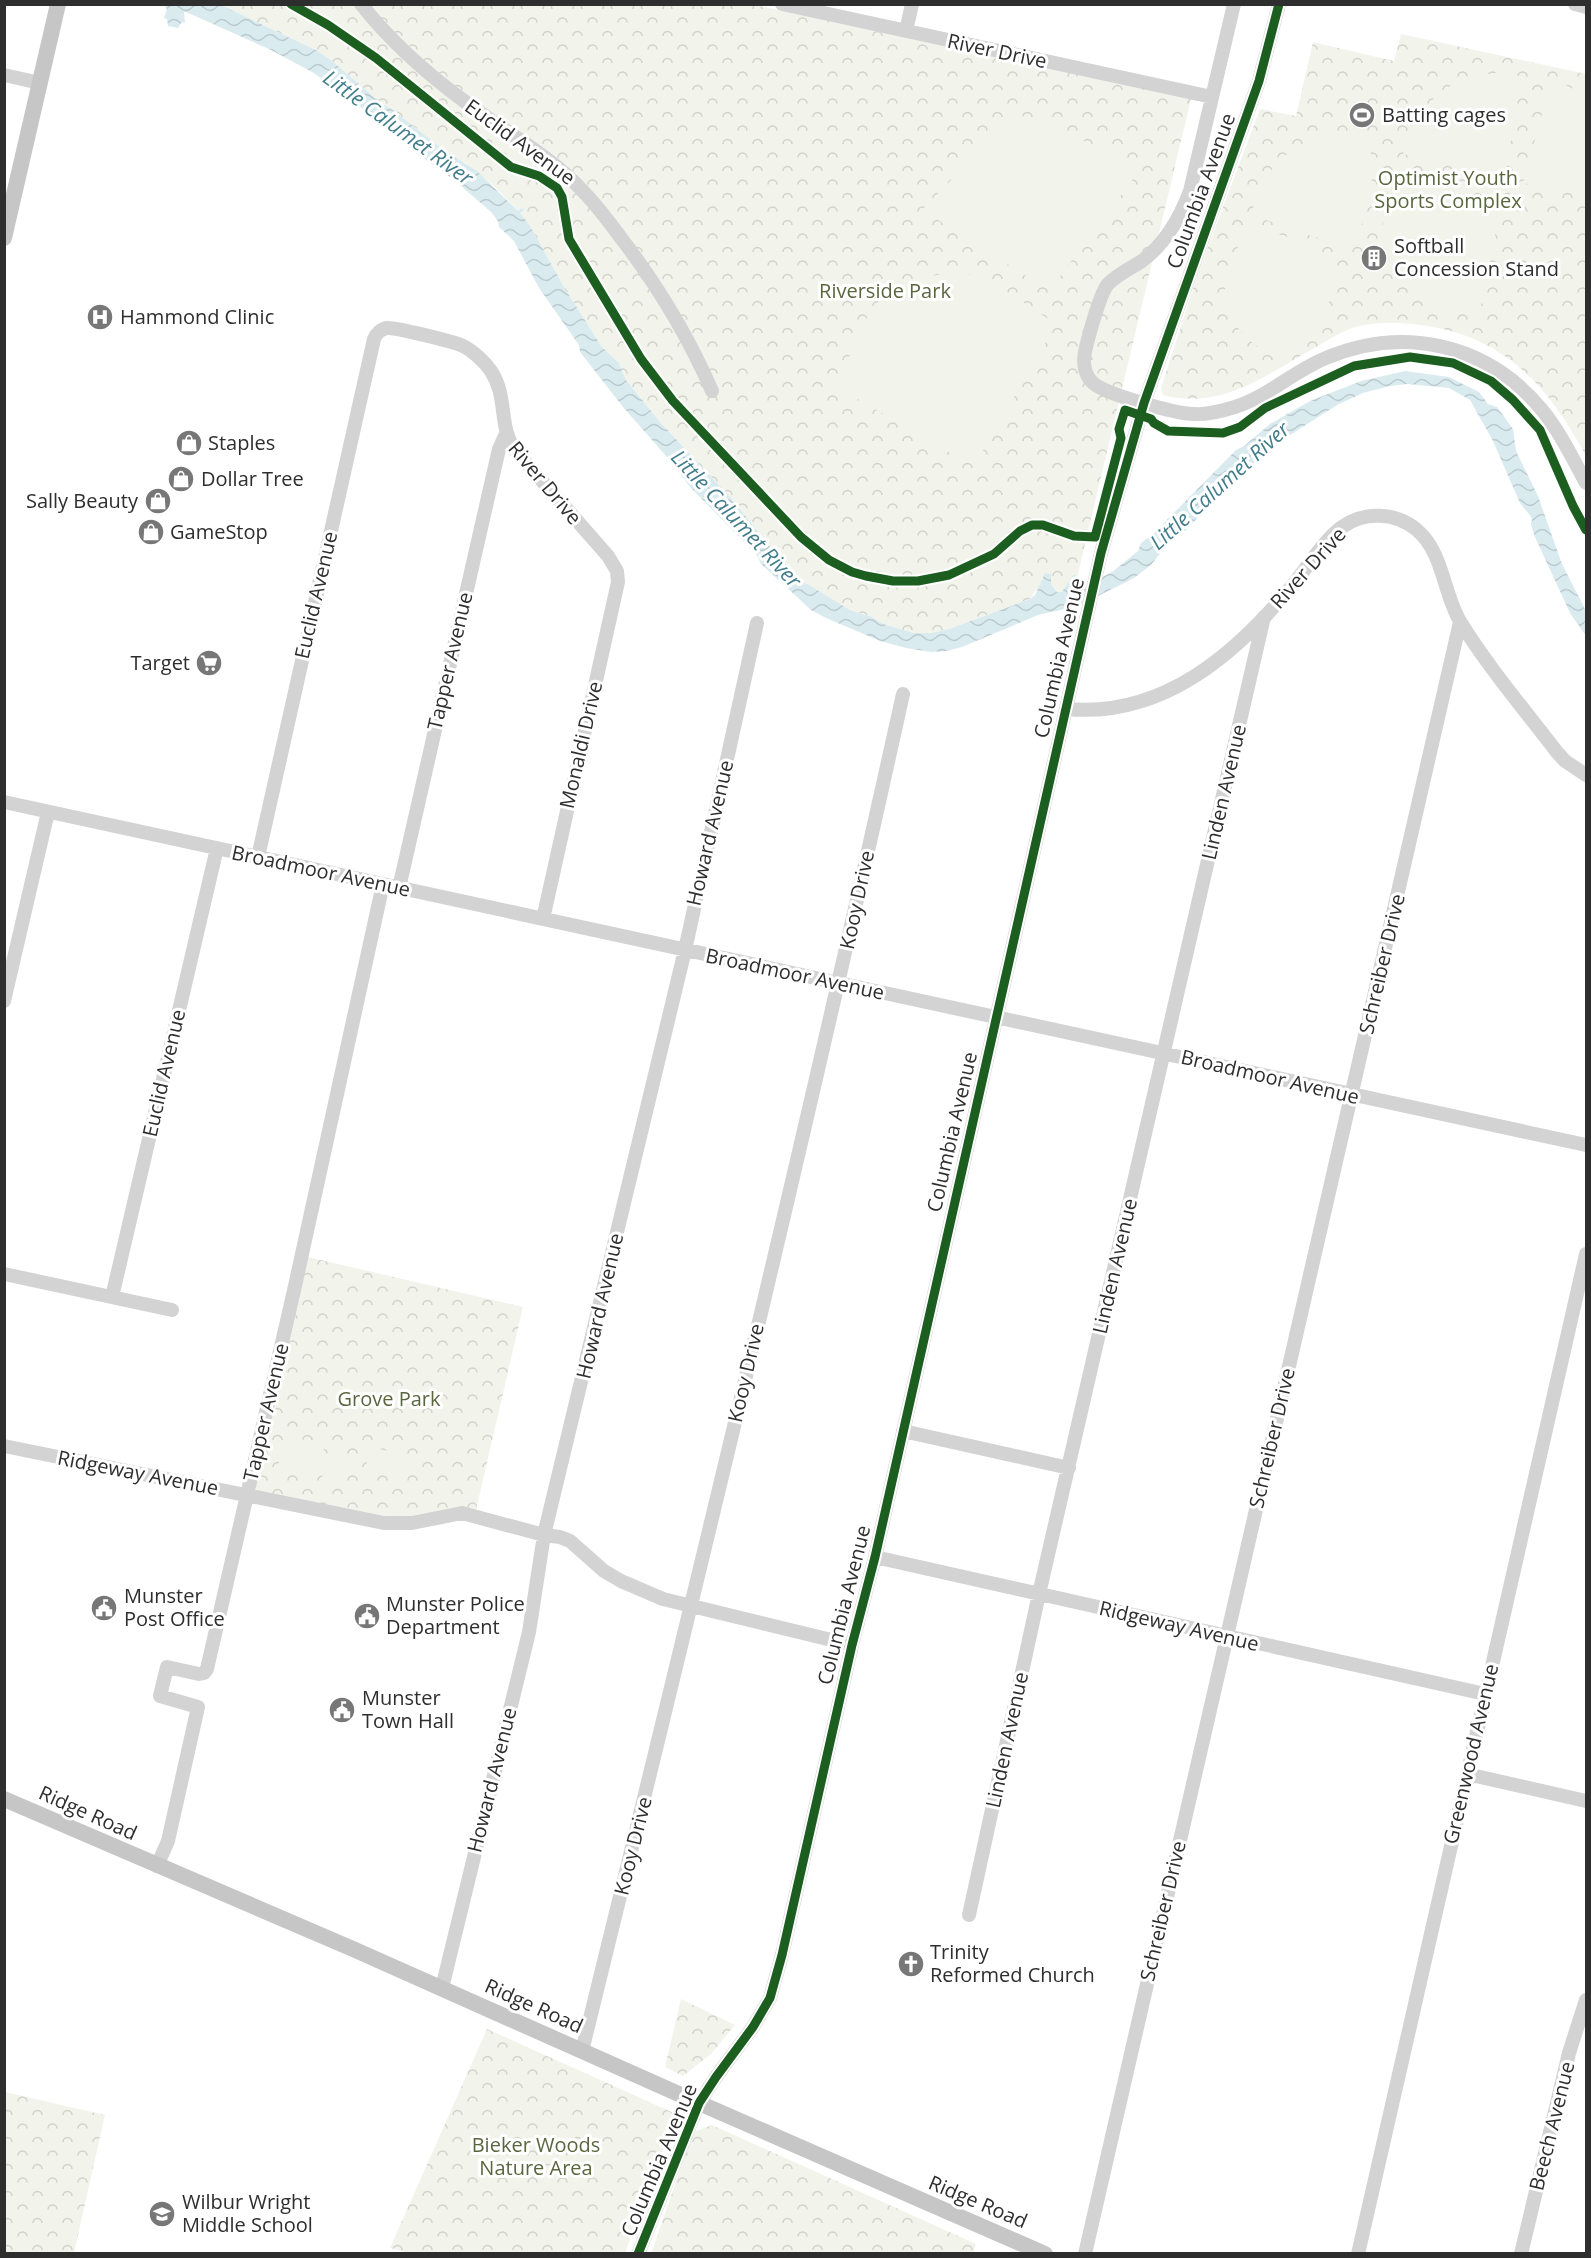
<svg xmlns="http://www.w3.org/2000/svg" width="1591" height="2258" font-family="'Open Sans',sans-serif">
<defs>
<pattern id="forest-crowns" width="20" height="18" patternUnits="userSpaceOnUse" patternTransform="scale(1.5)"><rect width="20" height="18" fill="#f2f4ec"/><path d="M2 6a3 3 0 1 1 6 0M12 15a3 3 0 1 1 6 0" fill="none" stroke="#d0d2cb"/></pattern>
<pattern id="water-waves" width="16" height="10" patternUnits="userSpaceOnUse" patternTransform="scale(1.5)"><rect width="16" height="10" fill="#daebf0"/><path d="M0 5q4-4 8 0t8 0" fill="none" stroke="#bbcace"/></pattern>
</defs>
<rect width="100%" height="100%" fill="#fff"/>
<path fill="url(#forest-crowns)" d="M221,5h534l436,94 -115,483v-6c-7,4 -8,15 -17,17l-16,-17 -2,7 -11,16 -81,30 -18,4h-17l-31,-9 -11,-7 -22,-7 -34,-19 -23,-18 -15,-16 -46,-58 -72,-77 -34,-42 -7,-17 -17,-16 -38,-60 -35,-63 -9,-11 2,-5 -4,3 -23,-24 -28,-23 -27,-17 -47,-37 -12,-7 -50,-43 -15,-10z
M1401,34l185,40v382c-37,-68 -78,-117 -159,-130 -23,-4 -49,-5 -72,1 -13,4 -25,12 -37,19 -49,27 -96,65 -155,49l-2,-7 36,-112 63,-167 36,7 17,-74 81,19z
M308,1257l215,50 -47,203 -26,-2 -41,14 -148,-29 -5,-4v-5z
M681,1999l54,26 -24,29 -28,22 -18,-9z
M487,2029l189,85 -51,139 -213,1 -22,-6z
M5,2092l100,23 -31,138h-69z
M712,2125l264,119 -3,10h-322l42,-122z"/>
<path fill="#f2f4ec" d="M1495,73l26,3 -16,102 -102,-24c17,-51 38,-74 92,-81z
M1551,81l13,3 22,12v99l-63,-12z
M1347,104l34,7 -3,15 -35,-8z
M1028,116l114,51 -87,116 -13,3 -120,-76 90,-93z
M1337,134l33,2c0,14 2,29 2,42 -1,11 -10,57 -18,62 -16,10 -85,-19 -103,-26 17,-51 34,-68 86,-80z
M1390,184l111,21 -22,111c-52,-9 -100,-29 -96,-91 1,-14 4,-28 7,-41z
M1259,229l33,9 52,33 -28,58 -30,30c-18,-5 -31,-12 -44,-26 -30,-33 -15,-68 5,-103z
M959,270l42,18 55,36 -76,132 -16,5 -127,-74 25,-62 28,-40z
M285,1435l18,4 -9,36 -17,-4z
M308,1440l17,4 -9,37 -17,-4z
M330,1445l17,4 -9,36 -17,-4z
M370,1447l42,9 -5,24 -42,-9z"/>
<path fill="url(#water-waves)" d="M164,5h57l95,45 15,10 50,43 12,7 47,37 37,24 41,40 4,-3 2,2 -4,3 9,11 35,63 38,60 17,16 7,17 34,42 72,77 46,58 26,25 46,28 22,7 11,7 31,9h17l18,-4 81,-30 5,-4 10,-22 6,1v10l6,8h5l11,-17h3l-2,12 9,-1 29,-14 26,-21 3,-8 12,-9 83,-84 8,-4 26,-22 40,-23 51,-20 44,-10 44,6 30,15 9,12 9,3 16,22 3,22 22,45 24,68 24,47v25l-16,-23 -35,-76 -4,-12 1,-7 -12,-15 -27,-62 -23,-41 -21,-12 -41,-4 -18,2 -27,7 -26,12 -50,32 -48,38 -52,54 -21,17 -15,19 -17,13 -56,28 -40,9 -76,32 -15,4 -16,1 -25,-4 -26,-7 -54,-23 -15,-8 -15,-14 -35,-32 -5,-10 -65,-66 -11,-14 -7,-13 -7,-5 -43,-49 -43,-55 -1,-7 -40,-57 -25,-47 -15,-14 -1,-6 -7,-9 -37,-32 -64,-46 -41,-38 -37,-24 -41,-22 -85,-38h-2l1,11 -3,-1 -4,6 -10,-2 -1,-7 -3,-1 3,-9z"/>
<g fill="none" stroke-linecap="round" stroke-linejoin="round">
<path stroke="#d3d3d3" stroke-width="14" d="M361,4c29,37 65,69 103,97 30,23 64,42 93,66 26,21 45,45 64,71 37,48 67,98 91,153
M782,4l430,93
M1234,4l-44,187c-10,27 -24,52 -48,70 -11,7 -24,13 -34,23 -8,9 -20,54 -23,68 -2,10 -1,22 7,30 11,12 85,32 102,32 14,1 28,-3 41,-7 32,-10 59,-36 91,-49 78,-33 162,-14 216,52 18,22 31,49 44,73
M1575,4l11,3
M906,31l6,-27
M4,75l36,8
M1067,709c95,9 168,-54 225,-123 15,-18 31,-45 50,-59 22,-16 54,-15 75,3 27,23 26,64 44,93 28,45 63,86 95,128l9,10 21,14
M4,802l1582,343
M258,857l116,-518c2,-5 7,-10 13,-11 7,-1 69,14 76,18 10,5 22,16 28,25 17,26 7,52 23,78l94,107 9,15 1,11 -75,337
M399,888l100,-439 6,-13
M4,1001l44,-189
M4,1274l168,36
M112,1297l105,-449
M903,1431l166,37
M4,1446l380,77h28l50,-10 82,22 16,2 10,4 34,30 17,10 42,18 189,46
M875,1557l610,137
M1467,1774l119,27
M157,1866l11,-25 30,-134 -38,-11 7,-29 32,7 5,-1 3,-4 88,-383 88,-402
M969,1915l70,-321 225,-977
M442,1988l87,-356 15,-97 141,-585 72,-327
M582,2051c111,-451 221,-903 321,-1357
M638,2254l61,-151 17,-26 37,-50 17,-29 12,-43 70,-310 23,-88 226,-1004 43,-150 115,-322 20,-77
M1085,2254l375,-1632
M1358,2254l228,-1000
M1521,2254l48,-201 17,-53"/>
<path stroke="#c6c6c6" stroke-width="16" d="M4,238l54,-234
M4,1799l349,150 346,154 346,151"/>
<defs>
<path id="cycleway" d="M291,4l37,21 48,33 135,109 28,9 18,12 5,9 7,42 72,120 32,42 128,136 28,23 23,12 14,4 27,5h25l31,-6 45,-21 26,-23 12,-6h11l31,11 21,1 26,-99 -2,-9 6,-19 26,9 3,4 14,8 55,2 17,-6 25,-19 89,-42 56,-9 43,6 38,18 22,19 27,30 33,76 13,24
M638,2254l61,-151 17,-26 37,-50 17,-29 12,-43 70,-310 23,-88 226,-1004 43,-150 115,-322 20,-77"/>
</defs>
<use href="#cycleway" stroke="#fff" stroke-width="13"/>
<use href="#cycleway" stroke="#1b5e20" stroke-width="9"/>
</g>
<defs>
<symbol id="stadium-disc" viewBox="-11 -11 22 22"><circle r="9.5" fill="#777" stroke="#fff"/><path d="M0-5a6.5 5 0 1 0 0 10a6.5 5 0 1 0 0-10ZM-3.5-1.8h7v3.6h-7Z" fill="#fff"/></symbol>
<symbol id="building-disc" viewBox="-11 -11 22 22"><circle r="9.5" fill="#777" stroke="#fff"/><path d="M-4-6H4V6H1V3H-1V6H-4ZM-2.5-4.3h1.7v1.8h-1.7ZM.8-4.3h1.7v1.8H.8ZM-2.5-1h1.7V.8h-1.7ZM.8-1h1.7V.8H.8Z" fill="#fff"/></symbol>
<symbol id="hospital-disc" viewBox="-11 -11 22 22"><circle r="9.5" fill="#777" stroke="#fff"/><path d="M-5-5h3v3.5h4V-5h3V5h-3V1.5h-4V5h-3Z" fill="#fff"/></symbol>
<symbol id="shop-disc" viewBox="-11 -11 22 22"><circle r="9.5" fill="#777" stroke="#fff"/><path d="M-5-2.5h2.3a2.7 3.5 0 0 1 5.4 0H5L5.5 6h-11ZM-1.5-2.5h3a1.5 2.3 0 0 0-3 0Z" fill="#fff"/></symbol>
<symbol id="supermarket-disc" viewBox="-11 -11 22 22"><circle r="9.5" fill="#777" stroke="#fff"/><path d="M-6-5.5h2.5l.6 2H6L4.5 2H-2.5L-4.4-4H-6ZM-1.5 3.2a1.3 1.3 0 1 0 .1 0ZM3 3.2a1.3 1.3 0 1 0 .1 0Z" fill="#fff"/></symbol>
<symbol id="civic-disc" viewBox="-11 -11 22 22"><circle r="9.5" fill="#777" stroke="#fff"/><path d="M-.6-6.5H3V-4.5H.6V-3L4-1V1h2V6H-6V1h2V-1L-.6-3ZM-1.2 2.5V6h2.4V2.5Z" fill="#fff"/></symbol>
<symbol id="church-disc" viewBox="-11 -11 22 22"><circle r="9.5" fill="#777" stroke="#fff"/><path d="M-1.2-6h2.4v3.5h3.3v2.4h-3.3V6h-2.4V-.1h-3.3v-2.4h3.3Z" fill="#fff"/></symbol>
<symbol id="school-disc" viewBox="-11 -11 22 22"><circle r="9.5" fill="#777" stroke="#fff"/><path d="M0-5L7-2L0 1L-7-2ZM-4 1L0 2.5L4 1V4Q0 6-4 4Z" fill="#fff"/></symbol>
</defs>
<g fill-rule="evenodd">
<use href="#stadium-disc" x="1347" y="100" width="30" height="30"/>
<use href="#building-disc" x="1359" y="243" width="30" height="30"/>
<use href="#hospital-disc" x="85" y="302" width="30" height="30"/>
<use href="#shop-disc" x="174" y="428" width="30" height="30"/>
<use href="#shop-disc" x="166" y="464" width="30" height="30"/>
<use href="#shop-disc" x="143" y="486" width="30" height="30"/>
<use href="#shop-disc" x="136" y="517" width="30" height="30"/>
<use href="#supermarket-disc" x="194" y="648" width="30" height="30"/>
<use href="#civic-disc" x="89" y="1593" width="30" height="30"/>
<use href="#civic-disc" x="352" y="1601" width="30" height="30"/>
<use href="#civic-disc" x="327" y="1695" width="30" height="30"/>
<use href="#church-disc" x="896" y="1949" width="30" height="30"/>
<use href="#school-disc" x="147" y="2199" width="30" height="30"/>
</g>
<g text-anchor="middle" stroke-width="6" stroke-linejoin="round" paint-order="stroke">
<g font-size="20" fill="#2e2e2e" stroke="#fff">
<text transform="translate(997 51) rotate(12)" y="7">River Drive</text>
<text transform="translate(520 142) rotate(36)" y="7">Euclid Avenue</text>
<text transform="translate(1201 191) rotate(-70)" y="7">Columbia Avenue</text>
<text transform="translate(545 483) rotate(50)" y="7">River Drive</text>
<text transform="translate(1308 568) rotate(-48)" y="7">River Drive</text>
<text transform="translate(316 595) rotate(-77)" y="7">Euclid Avenue</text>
<text transform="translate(1059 658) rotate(-77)" y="7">Columbia Avenue</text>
<text transform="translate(450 661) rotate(-77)" y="7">Tapper Avenue</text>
<text transform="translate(581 745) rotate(-77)" y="7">Monaldi Drive</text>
<text transform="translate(1224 792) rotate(-77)" y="7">Linden Avenue</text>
<text transform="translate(710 833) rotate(-77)" y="7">Howard Avenue</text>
<text transform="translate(321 871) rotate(12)" y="7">Broadmoor Avenue</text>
<text transform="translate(857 900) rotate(-78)" y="7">Kooy Drive</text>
<text transform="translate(1382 964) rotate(-77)" y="7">Schreiber Drive</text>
<text transform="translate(795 974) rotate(12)" y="7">Broadmoor Avenue</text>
<text transform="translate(164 1073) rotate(-77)" y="7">Euclid Avenue</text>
<text transform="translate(1270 1077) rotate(13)" y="7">Broadmoor Avenue</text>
<text transform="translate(952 1132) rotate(-77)" y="7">Columbia Avenue</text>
<text transform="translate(1115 1266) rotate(-77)" y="7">Linden Avenue</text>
<text transform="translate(600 1306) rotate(-77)" y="7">Howard Avenue</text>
<text transform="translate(746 1373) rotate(-77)" y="7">Kooy Drive</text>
<text transform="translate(266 1412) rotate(-77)" y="7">Tapper Avenue</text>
<text transform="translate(1272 1438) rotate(-77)" y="7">Schreiber Drive</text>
<text transform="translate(138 1473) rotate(11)" y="7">Ridgeway Avenue</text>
<text transform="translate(844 1605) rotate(-76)" y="7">Columbia Avenue</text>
<text transform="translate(1179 1626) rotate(13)" y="7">Ridgeway Avenue</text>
<text transform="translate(1007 1740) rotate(-78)" y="7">Linden Avenue</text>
<text transform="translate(1471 1754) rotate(-77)" y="7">Greenwood Avenue</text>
<text transform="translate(492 1780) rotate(-76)" y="7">Howard Avenue</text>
<text transform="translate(88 1813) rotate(24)" y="7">Ridge Road</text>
<text transform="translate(633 1846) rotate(-76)" y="7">Kooy Drive</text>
<text transform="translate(1163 1911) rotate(-77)" y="7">Schreiber Drive</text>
<text transform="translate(534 2006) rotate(24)" y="7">Ridge Road</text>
<text transform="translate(1552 2126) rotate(-76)" y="7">Beech Avenue</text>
<text transform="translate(659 2160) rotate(-67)" y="7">Columbia Avenue</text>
<text transform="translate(978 2202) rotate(23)" y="7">Ridge Road</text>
</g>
<g font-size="20" fill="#2e2e2e" stroke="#fff" text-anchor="start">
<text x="1382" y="122">Batting cages</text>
<text x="1394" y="253">Softball<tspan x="1394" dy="23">Concession Stand</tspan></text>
<text x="120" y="324">Hammond Clinic</text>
<text x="208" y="450">Staples</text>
<text x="201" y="486">Dollar Tree</text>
<text x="138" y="508" text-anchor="end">Sally Beauty</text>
<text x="170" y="539">GameStop</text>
<text x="190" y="670" text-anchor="end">Target</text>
<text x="124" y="1603">Munster<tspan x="124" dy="23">Post Office</tspan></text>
<text x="386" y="1611">Munster Police<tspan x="386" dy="23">Department</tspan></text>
<text x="362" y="1705">Munster<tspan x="362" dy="23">Town Hall</tspan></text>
<text x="930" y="1959">Trinity<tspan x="930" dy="23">Reformed Church</tspan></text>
<text x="182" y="2209">Wilbur Wright<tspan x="182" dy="23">Middle School</tspan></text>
</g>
<g font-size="20" fill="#5a673e" stroke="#fff">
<text x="1448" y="185">Optimist Youth<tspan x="1448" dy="23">Sports Complex</tspan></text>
<text x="885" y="298">Riverside Park</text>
<text x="389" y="1406">Grove Park</text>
<text x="536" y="2152">Bieker Woods<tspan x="536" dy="23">Nature Area</tspan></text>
</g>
<g font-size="21" font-style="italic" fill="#417d8b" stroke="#fff">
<text transform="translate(398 128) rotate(36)" y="7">Little Calumet River</text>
<text transform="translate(1220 486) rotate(-42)" y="7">Little Calumet River</text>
<text transform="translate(736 519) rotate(47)" y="7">Little Calumet River</text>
</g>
</g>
<rect width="1591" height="2258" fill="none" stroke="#2e2e2e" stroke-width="12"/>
</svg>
